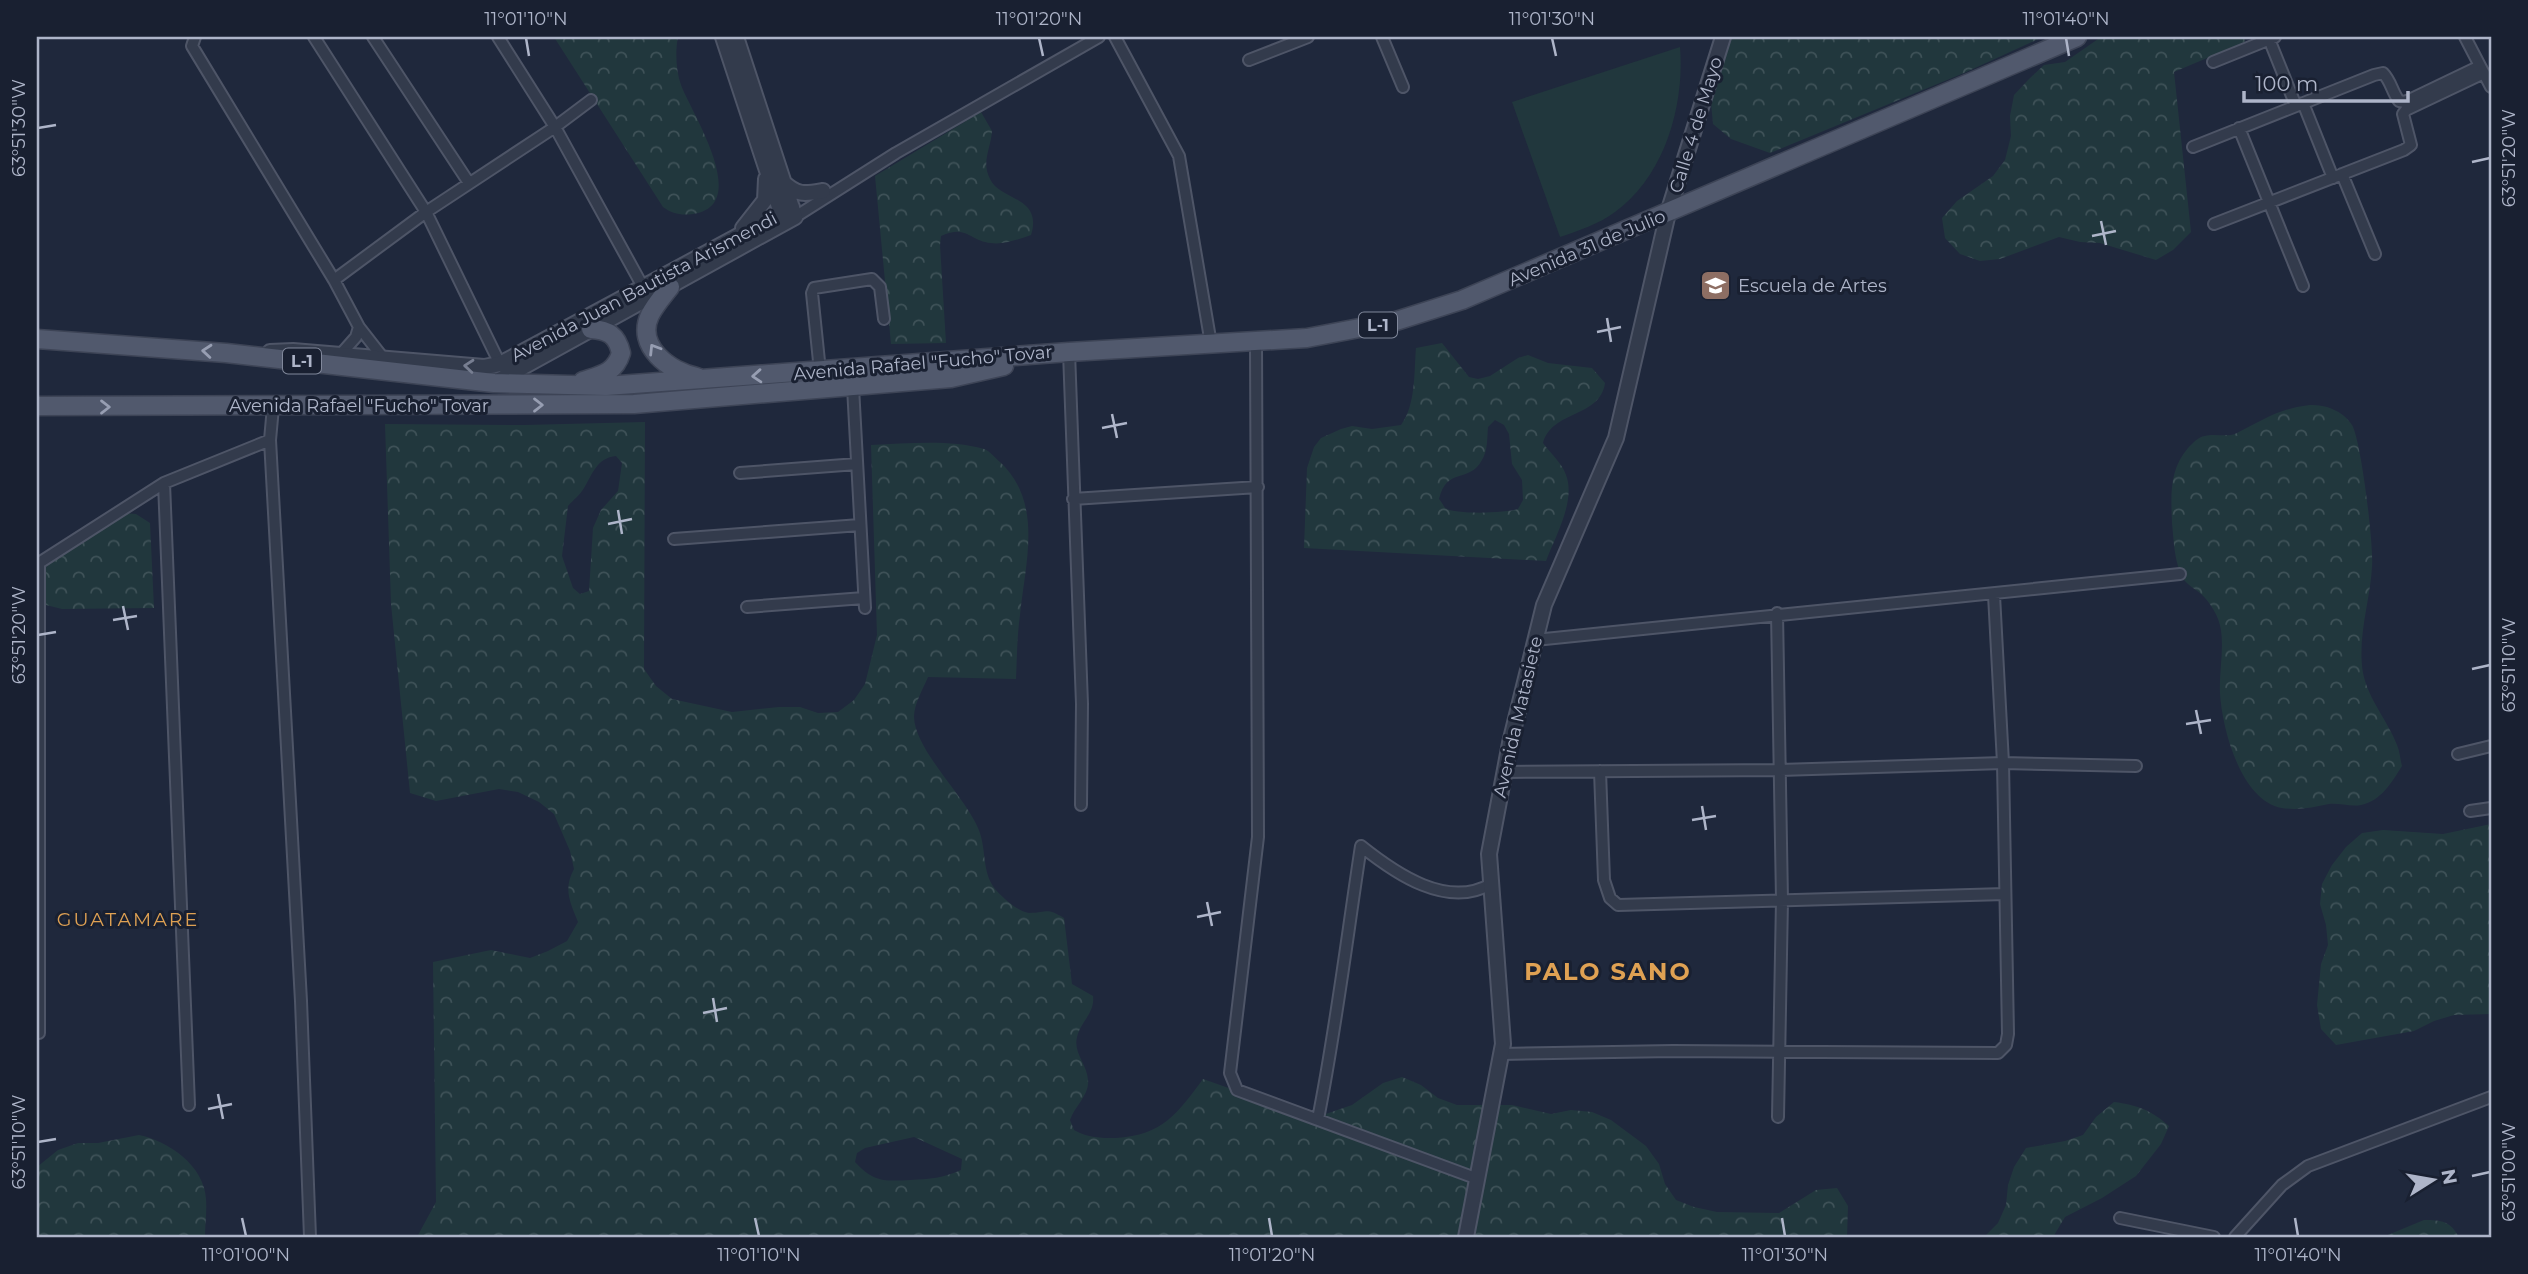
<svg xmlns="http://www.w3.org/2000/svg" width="2528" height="1274" font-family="Montserrat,sans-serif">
<defs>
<pattern id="forest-crowns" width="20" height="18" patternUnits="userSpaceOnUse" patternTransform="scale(1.75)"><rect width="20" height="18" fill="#21373d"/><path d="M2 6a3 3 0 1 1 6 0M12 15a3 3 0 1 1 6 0" fill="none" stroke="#3f5258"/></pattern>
</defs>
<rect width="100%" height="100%" fill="#1f283c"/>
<path fill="url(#forest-crowns)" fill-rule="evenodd" d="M554,37h124c-3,14 -2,34 3,48 10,27 68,115 17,128 -14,3 -24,2 -35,-6z
M1726,37h317l-79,36 -194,80 -39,-14 -18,-15 -3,-32z
M2101,37h143l1,5 -71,30 17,160 -18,18 -17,10 -56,-17 -20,-1 -21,-5 -59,22 -20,2 -20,-7 -15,-16 -3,-20 15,-17 36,-25 12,-16 6,-24 -1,-20 4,-21 15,-16 15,-14 21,-3z
M981,112l11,19c-1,17 -11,31 -2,48 10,22 53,17 41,56 -12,4 -28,10 -40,8 -22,-2 -24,-19 -50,-7l-1,9 6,98 -55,1 -16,-168z
M1442,343l27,34 9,2 12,-3 28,-18 10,-3 20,8 44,5 13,15c-5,35 -53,27 -62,60 7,10 19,20 23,32 10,26 -11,62 -20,86l-242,-13 3,-80 7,-21 7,-9 20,-9 11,-3 20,3 29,-4c15,-20 13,-53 15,-77zM1495,420l9,5 5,9 3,30 10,16 1,20 -5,9c-12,4 -62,6 -73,-1 -1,-2 -5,-8 -6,-9 8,-33 30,-15 43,-39 6,-10 5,-22 6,-33z
M2310,405c16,0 32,5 42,20 9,15 22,121 20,142 -2,35 -15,70 -9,106 5,26 25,48 34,72 3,7 3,14 5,21 -10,16 -21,35 -41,39 -10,2 -21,-2 -32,-1 -16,3 -31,7 -47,4 -41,-7 -60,-79 -62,-115 -1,-21 4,-42 1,-63 -2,-14 -11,-28 -21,-37 -5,-4 -12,-8 -16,-13 -10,-17 -10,-38 -12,-57 -1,-28 -3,-53 16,-75 5,-5 10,-11 17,-12 10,-3 22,2 32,-3 27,-13 40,-24 73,-28z
M645,422l-1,247 12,17 16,13 60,13 47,-5h21l18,6 20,-1 16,-12 11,-16 12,-49 -6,-190c37,-1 76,-6 113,4 6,2 11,9 16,13 44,41 25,101 20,153 -3,21 -3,43 -4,64l-88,-2c-5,12 -14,27 -14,40 1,33 50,78 64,111 9,20 3,43 17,61 7,8 23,23 34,24 20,0 16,-6 35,5l8,66 21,12c2,17 -12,25 -16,41 -4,16 10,27 11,43 2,14 -13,26 -18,40l4,10c15,8 25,8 42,8 47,-3 61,-24 87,-59l111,39 38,-13 31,-22 19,-6 19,8 17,13 19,7h55l39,9 20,-4 21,2 19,8 35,26 13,18 6,20 11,16 18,7 23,5 62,1 37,-23 21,-2 11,18 -1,31h-1430l19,-35 -3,-240 58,-12 39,8 18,-7 19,-10 11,-19c-8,-20 -15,-33 -4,-53l-4,-18 -16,-37 -15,-12 -21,-10 -19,-3 -63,12 -26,-8 -19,-189 -6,-180 140,1zM616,456l6,7 -4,28 -17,19 -8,18 -4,63 -9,3 -7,-6 -11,-32 6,-50c5,-6 12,-11 16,-18 9,-15 13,-30 32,-32zM914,1137l48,22 -1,11c-18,8 -31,9 -50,10 -26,1 -37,3 -56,-18l2,-9 8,-5z
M124,513l12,1 14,9 4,85 -92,1 -16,-4c-30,-41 51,-77 78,-92z
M2491,824v190l-37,1 -20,6 -20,10 -78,14 -15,-16 -4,-24 4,-41 7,-19 -2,-20 -6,-21 2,-20 10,-19 14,-18 16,-14 21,-3 60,4z
M2114,1102c23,3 37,8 55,24l-8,18 -25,32 -34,22 -37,19 -12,20h-69l14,-14 8,-18 2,-20 6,-18 12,-19 39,-7 18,-6 13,-18z
M139,1135c29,6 65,30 67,64 1,12 -1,26 -1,38h-168v-70l21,-17 20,-7h20z
M2424,1220c18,0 26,1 35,17h-76z"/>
<path fill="#21373d" d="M1680,47c5,59 -16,130 -65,165 -16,12 -37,19 -55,25l-48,-135z"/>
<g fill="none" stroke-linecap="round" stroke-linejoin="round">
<defs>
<path id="minor" d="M195,37l-3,9 142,234 25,47 25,32
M314,37l112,175 74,152
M373,37l96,146
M498,37l57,90 88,160
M1115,37l64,119 32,188
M1382,37l21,50
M2465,37l26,50
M2269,39l27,67
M1249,60l59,-23
M2213,62l62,-25
M2303,103l30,75
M2239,128l64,158
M2193,147l181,-72 9,-2c8,8 9,19 16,28l6,1 75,-36
M2342,174l33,80
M795,217l101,-64 203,-116
M2214,224l190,-74 7,-5 -8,-31 3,-4 78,-37
M334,280l92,-68 129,-85 36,-27
M1256,342l2,495 -28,236 7,17 241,89
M1069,352l13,352 -1,101
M341,354l15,-17 3,-10
M820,371l-8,-78 2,-5 58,-9 8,8 4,32
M853,387l12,221
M273,407l-3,33 31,561 9,236
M740,473l117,-9
M164,483l25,622
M1073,499l185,-12
M674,539l186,-14
M747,607l117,-9
M1777,613l5,287 -4,217
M1535,640c215,-24 430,-42 645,-66
M2458,754l33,-8
M1600,771l4,109 6,18 8,7 387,-11
M1505,772l275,-2 223,-7 133,3
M2470,811l21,-3
M39,1033v-470l125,-80 106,-43
M1501,1054l172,-3 325,2 8,-8 2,-11 -5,-271 -9,-168
M1318,1119c18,-90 29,-182 43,-273 35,28 86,63 130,38
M2120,1218l94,19
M2235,1237l47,-52 26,-19 183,-69"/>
<path id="tertiary" d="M723,37l61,185
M783,182c15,14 22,12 40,9
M743,228l22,-28 1,-21
M270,352l23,-1 191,16 16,-3 292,-157
M494,383l301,-166 -59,-180
M1466,1237l37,-193 -14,-190 21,-111 34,-138 72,-167 52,-225 55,-176"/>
<path id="primary" d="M670,287c-7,9 -15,18 -20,28 -15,31 20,57 47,62
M37,339l189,14 268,30 112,3 463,-34 238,-14 89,-17 66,-21 615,-263
M583,381c18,-6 32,-8 38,-28 -4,-18 -13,-23 -30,-24
M37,406l597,-2 317,-26 53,-12"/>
</defs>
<use href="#minor" stroke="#4e5567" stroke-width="14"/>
<use href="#tertiary" stroke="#4e5567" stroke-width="18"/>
<use href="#primary" stroke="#3d4456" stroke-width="21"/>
<use href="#minor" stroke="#333b4c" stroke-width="10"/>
<use href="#tertiary" stroke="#333b4c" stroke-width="14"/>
<use href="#primary" stroke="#51596d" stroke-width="18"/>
</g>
<defs><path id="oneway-chevron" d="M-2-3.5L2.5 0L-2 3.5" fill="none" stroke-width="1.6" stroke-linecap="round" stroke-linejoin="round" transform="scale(1.75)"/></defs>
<g stroke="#979eb2">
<use href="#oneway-chevron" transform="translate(654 349) rotate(-122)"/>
<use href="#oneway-chevron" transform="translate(207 351) rotate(-175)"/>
<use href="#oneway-chevron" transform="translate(757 376) rotate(176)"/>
<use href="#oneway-chevron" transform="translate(538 405)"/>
<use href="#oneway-chevron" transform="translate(105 407)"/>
</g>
<use stroke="#777e91" href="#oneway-chevron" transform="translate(469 366) rotate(-175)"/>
<path fill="none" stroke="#aeb5c9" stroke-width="2.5" d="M526,38l3,18M1039,38l4,18M1552,38l4,18M2066,38l3,18M38,128l18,-3M2472,162l18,-4M2101,221l5,24M2092,236l24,-5M1607,318l4,24M1597,332l24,-5M1112,414l5,24M1102,428l25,-5M618,510l4,24M608,524l24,-5M123,606l5,24M113,620l24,-4M38,635l18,-3M2472,669l18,-4M2196,710l5,24M2186,724l25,-4M1702,806l4,24M1692,820l24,-4M1207,902l5,24M1197,917l24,-5M713,998l4,24M703,1013l24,-5M218,1094l5,25M208,1109l24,-5M38,1142l18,-3M2472,1176l18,-4M242,1218l4,18M755,1218l4,18M1269,1218l3,18M1782,1218l3,18M2295,1218l3,18"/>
<defs>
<symbol id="university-square" viewBox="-11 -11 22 22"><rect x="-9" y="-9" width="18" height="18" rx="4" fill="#8d6e63" stroke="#192031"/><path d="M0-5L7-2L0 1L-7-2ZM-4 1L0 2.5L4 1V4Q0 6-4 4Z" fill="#fff"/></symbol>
</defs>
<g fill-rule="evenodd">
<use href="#university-square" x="1698" y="268" width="35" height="35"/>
</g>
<g text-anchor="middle" stroke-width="6" stroke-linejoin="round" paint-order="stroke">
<g fill="#192031" stroke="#81889b" stroke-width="2">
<rect x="1359" y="312.5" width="38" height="25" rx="5"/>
<rect x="283" y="348.5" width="38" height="25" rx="5"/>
</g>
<g font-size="16" font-weight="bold" fill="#aeb5c9">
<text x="1378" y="331">L-1</text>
<text x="302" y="367">L-1</text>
</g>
<g font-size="18" fill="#aeb5c9" stroke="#192031">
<text transform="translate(1696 125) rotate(-73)" y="6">Calle 4 de Mayo</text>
<text transform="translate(1587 248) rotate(-23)" y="6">Avenida 31 de Julio</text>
<text transform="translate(644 287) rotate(-28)" y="6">Avenida Juan Bautista Arismendi</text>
<text transform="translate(923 363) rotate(-5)" y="6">Avenida Rafael "Fucho" Tovar</text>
<text x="359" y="412">Avenida Rafael "Fucho" Tovar</text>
<text transform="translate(1518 717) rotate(-77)" y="6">Avenida Matasiete</text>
</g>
<g font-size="18" fill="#aeb5c9" stroke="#192031" text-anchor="start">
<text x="1738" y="292">Escuela de Artes</text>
</g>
<g font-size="19" letter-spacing="2" fill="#dfa153" stroke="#192031">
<text x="128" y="926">GUATAMARE</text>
</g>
<g font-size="24" font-weight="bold" letter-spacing="2" fill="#dfa153" stroke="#192031">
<text x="1608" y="980">PALO SANO</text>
</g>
</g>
<rect width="2528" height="1274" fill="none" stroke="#192031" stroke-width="77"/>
<g transform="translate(2433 1180) rotate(79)" stroke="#192031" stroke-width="5" paint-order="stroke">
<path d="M0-5L12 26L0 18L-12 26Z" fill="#aeb5c9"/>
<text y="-10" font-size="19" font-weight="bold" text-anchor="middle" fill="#aeb5c9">N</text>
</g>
<path d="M2244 91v10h164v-10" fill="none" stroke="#aeb5c9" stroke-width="3.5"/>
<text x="2255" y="91" font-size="21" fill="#aeb5c9" stroke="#192031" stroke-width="5" paint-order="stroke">100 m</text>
<rect x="38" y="38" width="2452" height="1198" fill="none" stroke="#aeb5c9" stroke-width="2.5"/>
<g font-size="18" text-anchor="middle" fill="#aeb5c9">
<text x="526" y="25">11°01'10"N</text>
<text x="1039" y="25">11°01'20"N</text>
<text x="1552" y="25">11°01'30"N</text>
<text x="2066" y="25">11°01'40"N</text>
<text transform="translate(19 128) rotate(-90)" y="6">63°51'30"W</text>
<text transform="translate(2509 158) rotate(-90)" y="6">63°51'20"W</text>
<text transform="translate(19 635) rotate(-90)" y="6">63°51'20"W</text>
<text transform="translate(2509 665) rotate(-90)" y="6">63°51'10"W</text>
<text transform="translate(19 1142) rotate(-90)" y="6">63°51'10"W</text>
<text transform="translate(2509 1172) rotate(-90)" y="6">63°51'00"W</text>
<text x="246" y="1261">11°01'00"N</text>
<text x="759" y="1261">11°01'10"N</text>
<text x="1272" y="1261">11°01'20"N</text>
<text x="1785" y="1261">11°01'30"N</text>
<text x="2298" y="1261">11°01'40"N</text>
</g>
</svg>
